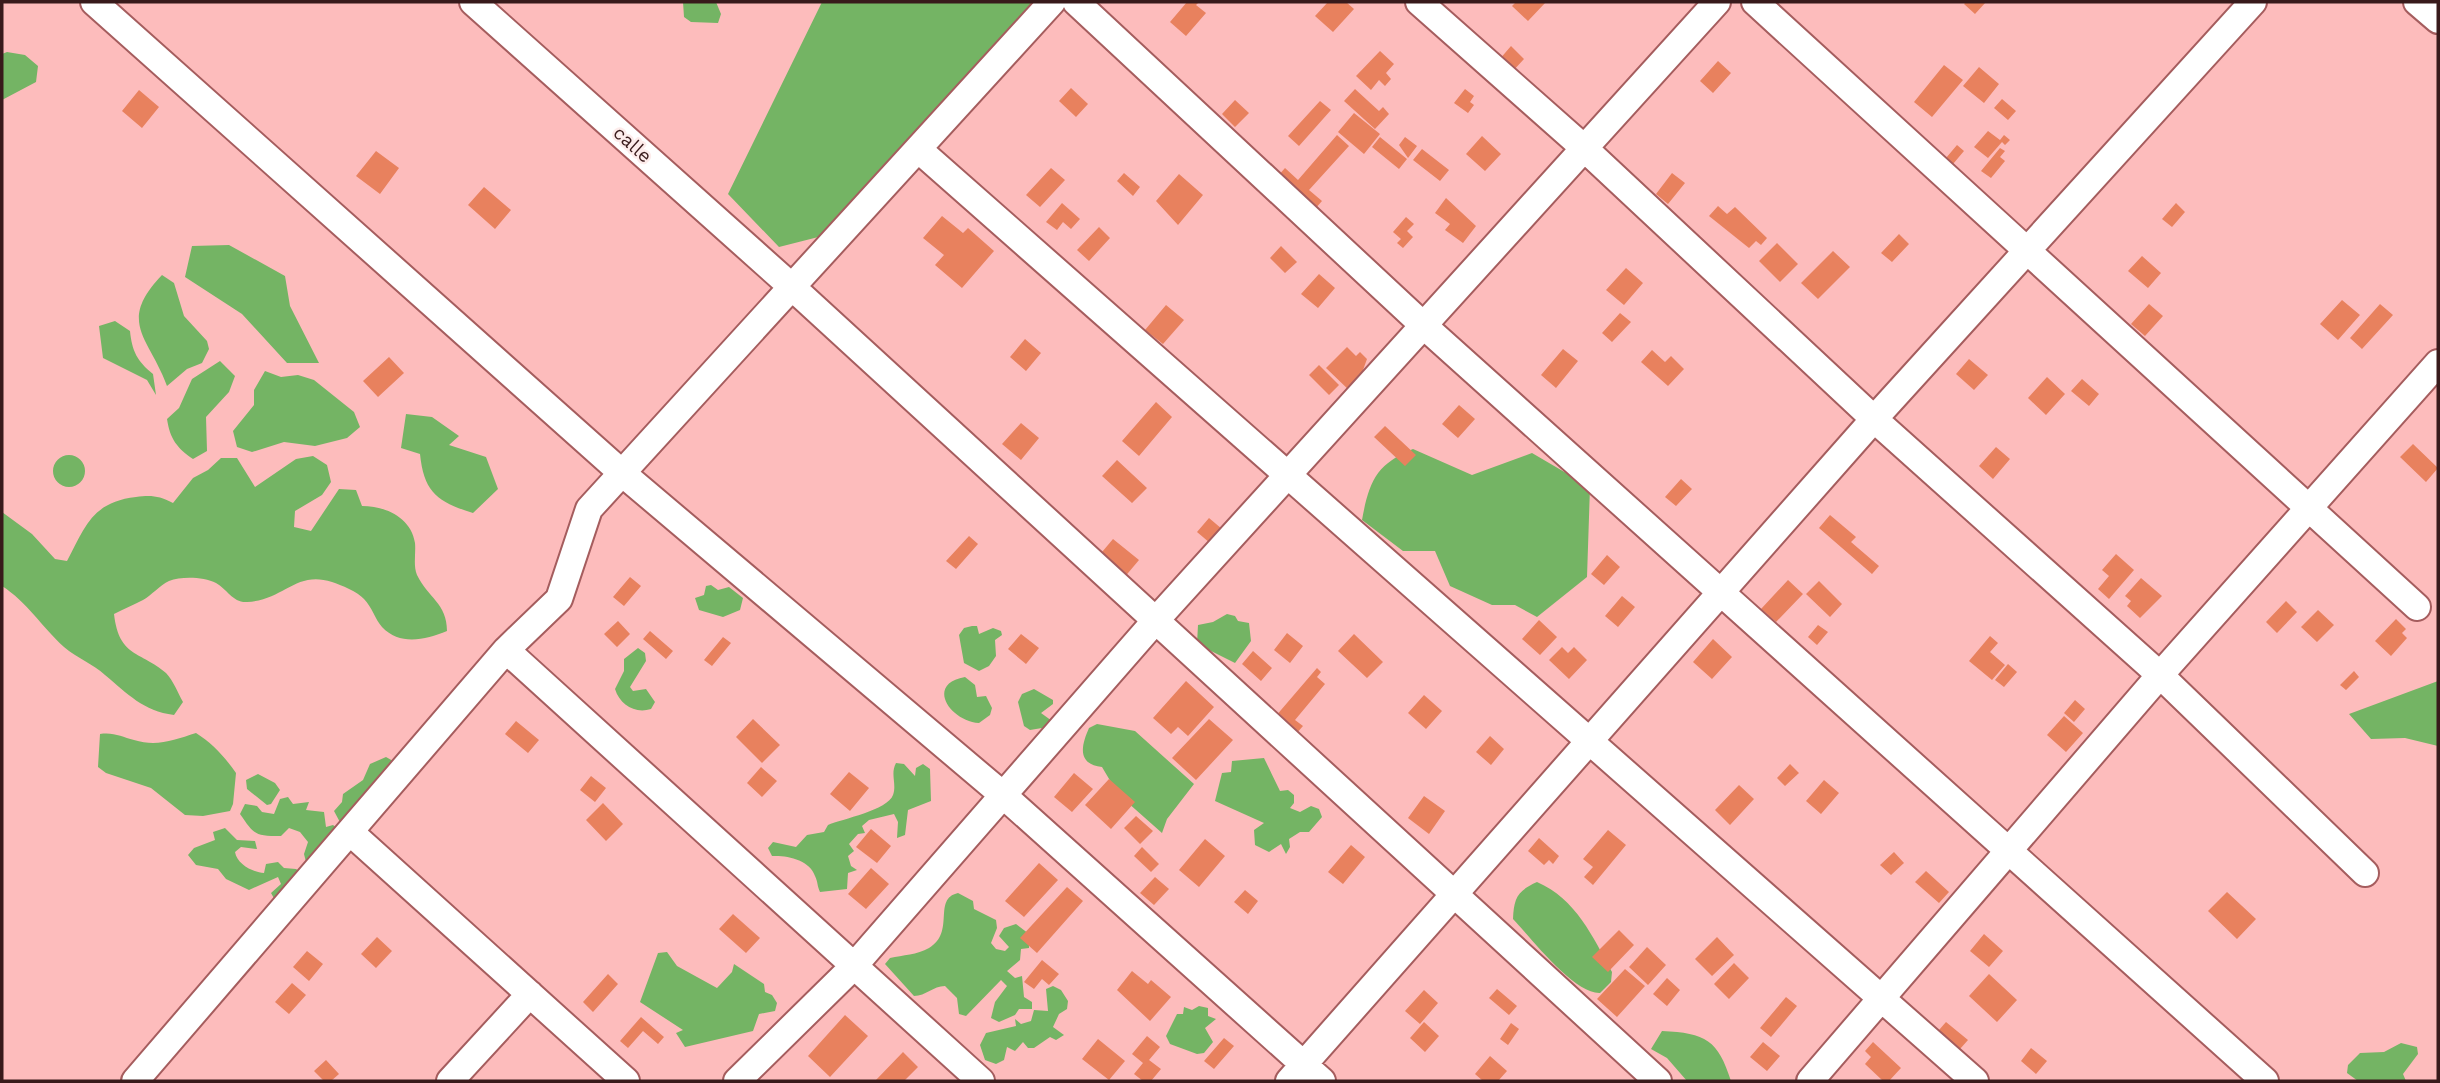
<svg xmlns="http://www.w3.org/2000/svg" width="2440" height="1083" font-family="'Work Sans',sans-serif">
<rect width="100%" height="100%" fill="#fdbcbc"/>
<path fill="#74b464" d="M683,2h33l5,12 -3,9 -27,-1 -7,-5z
M822,2h229l-213,230 -59,15 -51,-53z
M7,52l18,3 13,11 -2,16 -34,18v-46z
M229,245l56,31 5,30 29,57h-32l-45,-49 -57,-37 7,-31z
M162,275l12,8 10,33 23,25 2,8 -7,14 -15,6 -20,17c-17,-48 -51,-63 -5,-111z
M115,321l15,10c2,20 7,30 23,43l3,21 -9,-15 -44,-22 -4,-32z
M220,361l15,15 -6,16 -23,25 1,34 -14,8c-16,-11 -23,-20 -26,-40l12,-11 13,-29z
M265,371l16,6 17,-2 16,5 40,32 6,15 -13,11 -32,8 -31,-4 -32,10 -15,-5 -4,-16 21,-26v-15z
M406,414l26,3 27,19 -10,9 37,12 12,32 -25,24c-35,-11 -49,-20 -53,-59l-19,-6z
M1413,449l59,26 60,-22 58,34 -3,90 -50,40 -22,-12h-23l-42,-19 -15,-35h-32l-41,-31c7,-38 14,-56 51,-71z
M53 471a16 16 0 1 1 32 0a16 16 0 1 1-32 0Z
M313,456l14,9 4,17 -9,13 -27,16 -1,16 17,4 28,-42 17,1 6,16c23,0 49,11 53,37 1,10 -2,23 2,32 11,23 30,28 30,56 -22,9 -47,15 -65,-4 -7,-8 -10,-20 -18,-28 -6,-7 -23,-14 -32,-17 -36,-12 -48,18 -85,20 -14,1 -20,-13 -31,-19 -12,-6 -34,-7 -47,-2 -9,4 -17,14 -26,19 -9,5 -20,9 -29,14 5,44 27,37 52,59 7,7 12,20 17,29l-9,13c-31,-4 -46,-21 -69,-40 -12,-11 -28,-17 -41,-28 -22,-20 -37,-45 -62,-61v-74l30,22 23,25 12,2c18,-34 25,-59 69,-64 16,-2 23,-1 37,6l20,-25 15,-8 13,-12h16l18,29 41,-28z
M711,585l7,5 11,-3 14,11 -3,12 -17,7 -24,-7 -4,-12 9,-3 2,-9z
M1227,614l8,2 3,5 11,2 2,18 -16,22 -38,-19 1,-19 15,-3z
M972,626h5l2,8 14,-6 8,3 1,4 -7,5 1,16 -7,10 -10,5 -15,-8 -5,-28 5,-7z
M638,648l7,5 1,8 -16,26 3,4 13,-2 9,13 -4,7c-16,5 -31,-4 -36,-20l9,-18v-12z
M965,677l10,8 2,12 9,-1 6,12 -2,7 -11,8c-29,-2 -54,-39 -14,-46z
M2438,681v65l-33,-8 -34,1 -22,-25z
M1034,689l19,11v4l-12,9 11,8 -10,7 -12,2 -6,-4 -6,-24 4,-8z
M1097,724l38,7 59,53 -27,35 -5,14 -44,-39 -16,-27c-25,-3 -21,-21 -13,-39z
M196,733c16,10 28,23 40,40l-3,31 -3,7 -27,5 -18,-1 -34,-27 -45,-15 -8,-6 2,-33c14,-2 22,3 34,6 23,7 40,0 62,-7z
M386,757l7,4 -51,65 -8,-15 8,-9 1,-8 20,-14 7,-16z
M1264,758l16,33 8,-1 6,5v8l-4,5 10,4 11,-6 8,3 3,8 -13,15h-9l-11,7 1,8 -4,7 -5,-10 -12,8 -14,-7 -1,-15 10,-7 -49,-22 7,-28 9,-1 1,-11z
M896,763l8,1 11,12 1,-8 7,-4 7,5 1,32 -23,9 -3,25 -8,3 1,-16 -4,-8 -25,6 -7,6 3,7 -7,1 -9,10 5,7 -6,5 3,10 6,4 -9,3 -1,16 -27,3c-3,-6 -2,-10 -5,-16 -5,-16 -28,-21 -43,-20l-4,-8 5,-6 23,5 11,-12 17,-3 4,-7c14,-6 60,-15 65,-30 4,-11 -3,-21 3,-32z
M258,774l17,9 5,7 -9,14 -4,1 -20,-16 -1,-9z
M288,797l5,7 16,-2 -3,8 18,2 2,15 7,-2 4,3 -31,34 -2,-8 4,-12 -8,-10 -11,-4 -8,8c-27,0 -27,-2 -41,-22l5,-10 12,2 5,6 12,2 6,-15z
M225,828l12,12 18,1 2,8 -16,-2 -6,5c2,12 17,20 29,21l2,-9 12,-2 6,6 12,1 8,5 -29,26 -4,-7 10,-9 -3,-7 -29,13 -23,-11 -8,-10 -22,-4 -8,-10 6,-7 21,-8 -2,-8z
M1537,882c39,17 56,55 75,90l-1,10 -11,11c-26,1 -69,-55 -87,-74 1,-21 4,-28 24,-37z
M958,893l15,8 1,8 22,11 1,8 -6,15 5,6 9,2 4,-4 -10,-11 5,-8 12,-4 13,10v14l-8,1 -1,11 -13,11 8,7 7,-2 2,21 8,5v7h-13l-4,6 -16,7 -8,-4 4,-16 12,-16 -6,-6 -35,36 -7,-2 -2,-16 -12,-12c-12,0 -19,10 -31,10l-29,-32 5,-6c13,-3 27,-3 39,-10 27,-16 3,-49 29,-55z
M667,952l10,14 40,22 15,-16 2,-8 30,20 1,8 7,3 5,8 -2,8 -16,3 -6,17 -68,16 -9,-14 7,-3 -43,-28 18,-49z
M1053,986l8,4 7,11 -1,8 -8,5 -6,13 11,8 -8,5 -6,-3 -16,11h-6l-5,-6 -8,9 -8,-4 -3,13 -8,4 -11,-4 -5,-15 6,-12 30,-7 -1,-7 6,5 10,-3 3,-11 14,1 -2,-22z
M1199,1006l9,2v8l8,3 -11,9 8,14 -9,11 -7,1 -27,-10 -4,-8 11,-22h6l1,-7 8,3z
M1662,1031c44,2 56,9 69,50h-44l-20,-23 -16,-9z
M2401,1043l16,4 1,7 -15,20 3,7h-48l-11,-8 1,-8 12,-12 24,-1z"/>
<path fill="#e8815e" d="M1187,2h12l-3,3 10,8 -20,23 -16,-14z
M1328,2h18l8,7 -21,23 -18,-16z
M1516,2h30l-18,19 -16,-15z
M1966,2h20l-11,12 -11,-10z
M1511,46l13,13 -12,13 -13,-12z
M1380,51l14,13 -8,9 5,6 -6,7 -6,-6 -8,10 -15,-14z
M1718,61l13,12 -18,20 -13,-12z
M1944,65l19,15 -31,37 -18,-15z
M1979,67l20,17 -15,19 -21,-17z
M1071,88l17,16 -12,13 -17,-16z
M1355,89l24,22 4,-4 6,7 -14,15 -31,-28z
M1465,89l9,7 -4,6 4,3 -6,8 -14,-10z
M139,90l20,17 -17,21 -20,-17z
M2002,99l14,12 -8,9 -14,-12z
M1235,100l14,13 -14,14 -13,-13z
M1320,101l11,9 -32,36 -11,-10z
M1354,113l26,21 -16,20 -26,-22z
M1988,131l12,9 4,-5 6,5 -5,5 -3,-3 -14,16 -14,-11z
M1337,135l12,11 -40,44 13,11 -7,8 -37,-33 7,-8 13,12z
M1482,136l19,18 -16,17 -19,-17z
M1380,137l27,22 -8,10 -27,-22z
M1405,137l12,9 -9,12 -9,-13z
M1957,145l7,6 -11,13 -7,-6z
M2000,148l5,3 -5,6 5,4 -14,17 -10,-7z
M1422,149l27,21 -9,11 -27,-21z
M376,151l23,17 -19,26 -24,-18z
M1051,168l14,12 -25,27 -14,-12z
M1124,173l16,14 -7,9 -16,-15z
M1672,173l13,10 -17,21 -12,-10z
M1179,174l24,21 -25,30 -22,-24z
M484,187l27,23 -16,19 -27,-24z
M1446,198l30,28 -13,17 -18,-13 5,-6 -15,-11z
M1062,203l18,16 -9,10 -8,-7 -6,8 -11,-8z
M2176,203l9,9 -13,15 -10,-8z
M1718,206l9,8 8,-7 32,31 -6,7 -5,-4 -7,7 -40,-32z
M942,216l21,17 5,-5 26,23 -32,37 -27,-23 9,-10 -21,-17z
M1406,217l8,7 -7,7 6,6 -10,11 -6,-5 4,-4 -8,-7z
M1099,227l11,11 -21,23 -12,-11z
M1899,234l10,10 -17,18 -11,-9z
M1777,243l21,21 -18,18 -21,-21z
M1281,246l16,16 -12,11 -15,-15z
M1833,251l17,16 -32,32 -17,-16z
M2142,256l19,17 -13,15 -20,-17z
M1626,268l17,15 -19,22 -18,-15z
M1319,274l16,14 -17,20 -17,-14z
M2342,300l18,15 -22,25 -18,-16z
M2149,304l14,12 -18,20 -14,-12z
M2380,304l13,11 -31,34 -12,-11z
M1166,305l18,15 -21,24 -18,-14z
M1620,313l11,9 -19,20 -10,-9z
M1025,339l16,14 -15,18 -16,-14z
M1347,347l9,9 4,-4 7,7 -4,11 6,6 -17,17 -26,-25z
M1563,349l15,12 -22,27 -15,-13z
M1652,350l13,12 6,-6 13,13 -16,17 -27,-24z
M389,357l15,16 -26,24 -15,-16z
M1969,359l19,16 -14,15 -18,-16z
M1319,365l20,20 -10,10 -20,-20z
M2047,377l18,17 -19,21 -18,-17z
M2082,379l17,15 -10,12 -18,-15z
M1156,402l16,15 -33,39 -17,-15z
M1459,405l16,14 -17,19 -16,-14z
M1021,423l18,15 -18,22 -19,-16z
M1385,426l31,29 -11,11 -31,-29z
M2413,444l25,24 -12,14 -26,-25z
M1996,447l14,12 -17,20 -14,-13z
M1117,460l30,28 -15,15 -30,-27z
M1681,479l11,10 -16,17 -11,-9z
M1830,515l26,22 -5,5 28,24 -7,8 -53,-46z
M1209,518l13,11 -12,14 -13,-11z
M969,536l9,8 -22,25 -10,-8z
M1113,539l26,21 -16,19 -26,-21z
M2116,554l18,16 -25,29 -11,-10 11,-13 -7,-6z
M1607,555l13,12 -16,18 -13,-11z
M630,577l11,9 -17,20 -11,-9z
M2141,578l21,18 -22,22 -13,-12 4,-5 -6,-5z
M1788,580l15,14 -27,28 -15,-13z
M1819,581l23,23 -12,13 -24,-23z
M1622,596l13,11 -17,20 -13,-11z
M2286,601l11,11 -20,21 -11,-11z
M2318,610l16,15 -17,17 -16,-15z
M2396,619l10,10 -4,4 5,5 -16,18 -16,-15z
M1539,620l18,17 -17,18 -18,-16z
M618,621l12,13 -13,13 -13,-13z
M1818,625l10,7 -11,13 -9,-8z
M650,631l23,20 -7,8 -23,-20z
M1287,633l16,13 -13,17 -16,-13z
M1021,634l18,14 -13,16 -18,-15z
M1354,634l29,28 -16,16 -29,-27z
M1990,636l8,7 -8,9 15,13 -13,15 -23,-19z
M723,637l8,6 -19,23 -8,-6z
M1713,639l19,18 -20,22 -19,-17z
M1562,647l6,6 6,-6 13,13 -18,19 -20,-19z
M1253,651l19,17 -11,13 -19,-17z
M2008,664l9,8 -13,15 -9,-7z
M1317,668l4,4 -4,5 8,7 -30,36 8,6 -7,8 -21,-17z
M2354,671l5,6 -13,13 -6,-5z
M1186,681l28,26 -26,29 -10,-9 -7,7 -18,-16z
M1424,695l18,16 -16,18 -18,-16z
M2075,700l10,9 -11,13 -10,-9z
M2064,716l19,17 -17,19 -19,-17z
M753,719l27,26 -18,18 -26,-26z
M1209,719l24,21 -37,40 -24,-22z
M516,721l23,19 -11,13 -23,-19z
M1490,736l14,13 -13,16 -15,-13z
M1790,764l9,9 -14,13 -8,-8z
M761,767l16,14 -15,16 -15,-14z
M849,772l20,16 -19,23 -20,-17z
M1074,773l19,16 -21,23 -18,-15z
M591,776l15,12 -11,14 -15,-12z
M1109,779l26,23 -24,27 -26,-24z
M1824,780l15,13 -18,21 -15,-13z
M1739,785l15,14 -24,26 -15,-15z
M1424,796l21,15 -16,23 -21,-16z
M603,803l20,21 -17,17 -20,-21z
M1136,816l17,15 -13,13 -16,-16z
M871,829l20,17 -14,17 -21,-16z
M1608,830l18,15 -33,40 -9,-8 9,-10 -10,-8z
M1539,838l20,18 -6,8 -4,-4 -5,5 -16,-14z
M1205,839l20,17 -26,31 -20,-17z
M1351,845l14,12 -22,27 -15,-12z
M1142,847l17,17 -8,8 -17,-16z
M1894,852l10,11 -13,12 -11,-10z
M1039,863l19,17 -34,37 -19,-16z
M871,868l18,16 -23,25 -18,-15z
M1926,871l23,21 -10,11 -24,-21z
M1155,877l14,12 -15,16 -14,-12z
M1067,887l16,14 -46,52 -17,-15z
M1245,890l13,11 -10,13 -14,-12z
M2227,892l29,27 -19,20 -29,-28z
M733,914l27,24 -14,15 -27,-24z
M1619,930l15,15 -26,27 -16,-15z
M1984,934l19,17 -14,16 -19,-16z
M377,937l15,14 -16,17 -15,-14z
M1717,937l17,18 -22,21 -17,-17z
M1647,947l19,18 -18,20 -19,-18z
M307,951l16,13 -14,17 -16,-14z
M1042,960l17,14 -10,11 -7,-6 -8,10 -10,-7z
M1734,963l15,15 -20,21 -15,-15z
M1625,969l20,17 -28,31 -20,-18z
M1132,971l16,13 3,-4 20,17 -21,24 -33,-31z
M608,974l10,10 -25,28 -10,-10z
M1989,974l28,26 -20,22 -28,-26z
M1667,978l13,12 -13,16 -14,-12z
M292,983l14,12 -17,19 -14,-12z
M1497,989l20,17 -8,9 -20,-17z
M1424,990l14,13 -18,21 -15,-13z
M1786,997l11,9 -26,31 -11,-9z
M845,1015l23,21 -38,41 -22,-21z
M641,1017l23,20 -6,7 -15,-13 -15,17 -8,-7z
M1424,1022l15,14 -14,16 -15,-14z
M1946,1022l22,18 -8,9 10,8 -6,7 -32,-26z
M1511,1023l8,6 -11,16 -8,-6z
M1147,1036l13,11 -11,13 12,9 -10,12h-8l-9,-7 9,-11 -11,-9z
M1224,1038l10,8 -20,23 -10,-8z
M1098,1039l27,22 -16,19 -27,-21z
M1763,1042l17,14 -13,15 -17,-14z
M1873,1042l28,26 -12,13h-6l-18,-17 6,-7 -6,-6z
M2031,1048l16,13 -11,13 -15,-13z
M903,1052l15,15 -14,14h-29z
M1490,1056l17,15 -9,10h-15l-8,-7z
M326,1060l13,14 -8,7h-7l-10,-10z"/>
<g fill="none" stroke-linecap="round" stroke-linejoin="round">
<defs>
<path id="minor" d="M94,2l528,471 381,322 319,286
M473,2l319,285 866,794
M1076,2l347,323 842,756
M1419,2l165,146 290,271 286,256 205,198
M1755,2l662,605
M2417,2l21,18
M918,149l1057,932
M350,832l276,249
M135,1081l371,-431
M450,1081l80,-87
M737,1081l116,-114 303,-347 561,-618
M981,1081l-475,-431 53,-51 30,-90 463,-507
M1289,1081l585,-662 379,-417
M1810,1081l350,-406 278,-312"/>
</defs>
<use href="#minor" stroke="#a55d5e" stroke-width="30"/>
<use href="#minor" stroke="#fff" stroke-width="26"/>
</g>
<g text-anchor="middle" stroke-width="5" stroke-linejoin="round" paint-order="stroke">
<g font-size="19" fill="#381a1b" stroke="#fdeceb">
<text transform="translate(633 144) rotate(42)" y="7">calle</text>
</g>
</g>
<rect width="2440" height="1083" fill="none" stroke="#381a1b" stroke-width="7"/>
</svg>
